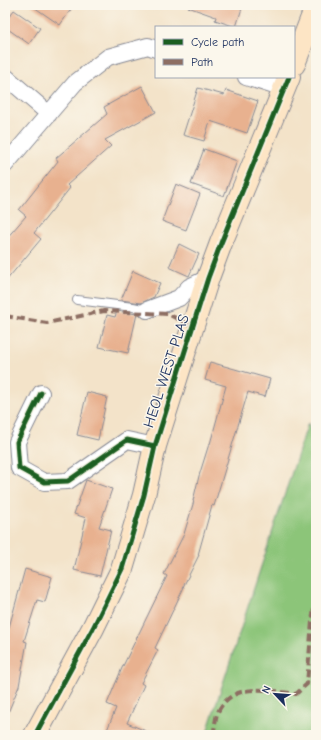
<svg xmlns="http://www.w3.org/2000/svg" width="321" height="740" font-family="'Comic Neue',sans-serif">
<rect width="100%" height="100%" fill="#fbf7ec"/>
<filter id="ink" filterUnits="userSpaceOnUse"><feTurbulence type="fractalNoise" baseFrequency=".025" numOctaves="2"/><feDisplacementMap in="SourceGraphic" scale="8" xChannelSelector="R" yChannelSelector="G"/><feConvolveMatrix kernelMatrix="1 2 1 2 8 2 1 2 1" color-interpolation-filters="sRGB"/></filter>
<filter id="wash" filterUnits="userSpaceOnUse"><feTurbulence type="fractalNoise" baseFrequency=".012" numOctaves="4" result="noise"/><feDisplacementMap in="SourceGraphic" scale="16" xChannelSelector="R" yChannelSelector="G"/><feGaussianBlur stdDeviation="0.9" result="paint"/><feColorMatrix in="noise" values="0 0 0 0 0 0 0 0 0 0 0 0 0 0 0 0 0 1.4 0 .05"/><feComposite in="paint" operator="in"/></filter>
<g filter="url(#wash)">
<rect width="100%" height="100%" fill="#f3e3c9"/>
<path fill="#8cc579" stroke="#547a6c" d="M308,423l8,24v288h-110z"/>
<g id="blocks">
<path fill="#e8b18f" d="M31,5h43l-14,20z
M189,5h54l-7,22 -21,-7 1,-3 -28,-10z
M14,10l26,18 -11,16 -24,-17v-5z
M142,86l14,26 -51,28 6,6 -44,39 3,3 -36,45 7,6 -36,43v-42l21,-24 -7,-6 39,-49 -2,-3 51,-44 -3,-7z
M198,88l26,7 2,-5 32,11 -11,32 -37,-12 -6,20 -21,-6z
M204,149l33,12 -13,35 -33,-12z
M176,184l24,10 -14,36 -24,-9z
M179,244l20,10 -10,22 -20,-9z
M133,271l27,12 -6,14 -13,6 -20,-3z
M117,311l20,3 -9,39 -29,-6 8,-32 8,2z
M210,362l60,17 -5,18 -17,-5 -34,114 -2,-1 -14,50h1l-16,32h1l-29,61 3,2 -17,33 3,2 -17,38 28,12h-50l11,-27 -9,-4 15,-36 45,-92 -3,-2 20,-40 10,-33h-1l6,-25 10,-32h1l16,-58 -21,-6z
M87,392l20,5 -9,43 -21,-5z
M86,480l26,9 -13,38 12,3 -11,46 -26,-6 12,-52 -12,-4z
M25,569l27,8 -7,25 -8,-2 -13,41 3,1 -8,44 -14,34v-78z"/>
</g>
</g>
<g filter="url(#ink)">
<use href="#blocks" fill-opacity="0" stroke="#878994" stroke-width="1"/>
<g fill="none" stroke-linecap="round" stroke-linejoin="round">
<defs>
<path id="lane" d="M77,300l56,7 14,3"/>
<path id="street" d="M5,76l44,38
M246,77l38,12
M5,165l70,-82 33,-26 40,-11 8,3
M147,310l32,-12 10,-11 19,-9
M41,393l-24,49 2,26 25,14 24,-1 59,-41 28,6"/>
<path id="secondary" d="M294,64l22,-57
M35,735l58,-107 29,-59 22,-74 11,-49 53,-168 13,-35 68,-166"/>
</defs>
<use href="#lane" stroke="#878994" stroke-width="10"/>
<use href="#street" stroke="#878994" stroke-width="18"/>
<use href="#secondary" stroke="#878994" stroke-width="24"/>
<use href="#lane" stroke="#fff" stroke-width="8"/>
<use href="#street" stroke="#fff" stroke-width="16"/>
<use href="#secondary" stroke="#fde5c5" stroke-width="22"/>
<path stroke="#8d6e63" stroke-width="4" stroke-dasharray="8 4" stroke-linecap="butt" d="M5,316l42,7 57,-12 64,3 25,13
M213,735c2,-7 2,-15 4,-21 14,-33 51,-24 79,-20l11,-10 5,-63 4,-25"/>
<defs>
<path id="cycleway" d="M41,393l-24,49 2,26 25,14 24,-1 59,-41 28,6
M35,735l58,-107 29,-59 22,-74 11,-49 53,-168 13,-35 68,-166"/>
</defs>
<use href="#cycleway" stroke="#fbf7ec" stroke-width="8"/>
<use href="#cycleway" stroke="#1b5e20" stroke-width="5"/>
</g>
</g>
<g text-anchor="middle" stroke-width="3" stroke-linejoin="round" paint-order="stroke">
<g font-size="15" fill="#1b2f5e" stroke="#fbf7ec">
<text transform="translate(166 371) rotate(-72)" y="5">HEOL WEST PLAS</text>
</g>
</g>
<rect width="321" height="740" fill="none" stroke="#fbf7ec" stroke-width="20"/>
<rect x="155" y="26" width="140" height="52" fill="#fbf7ec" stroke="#a1a7b3"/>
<rect x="163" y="39" width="20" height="6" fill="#1b5e20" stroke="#a1a7b3"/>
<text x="191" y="46" font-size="12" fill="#1b2f5e">Cycle path</text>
<rect x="163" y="59" width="20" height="6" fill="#8d6e63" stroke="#a1a7b3"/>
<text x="191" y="66" font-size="12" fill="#1b2f5e">Path</text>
<g transform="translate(275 694) rotate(296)" stroke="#fbf7ec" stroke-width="3" paint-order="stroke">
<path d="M0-3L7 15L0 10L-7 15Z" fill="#1b2f5e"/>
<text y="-6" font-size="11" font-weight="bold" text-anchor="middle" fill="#1b2f5e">N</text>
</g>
</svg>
